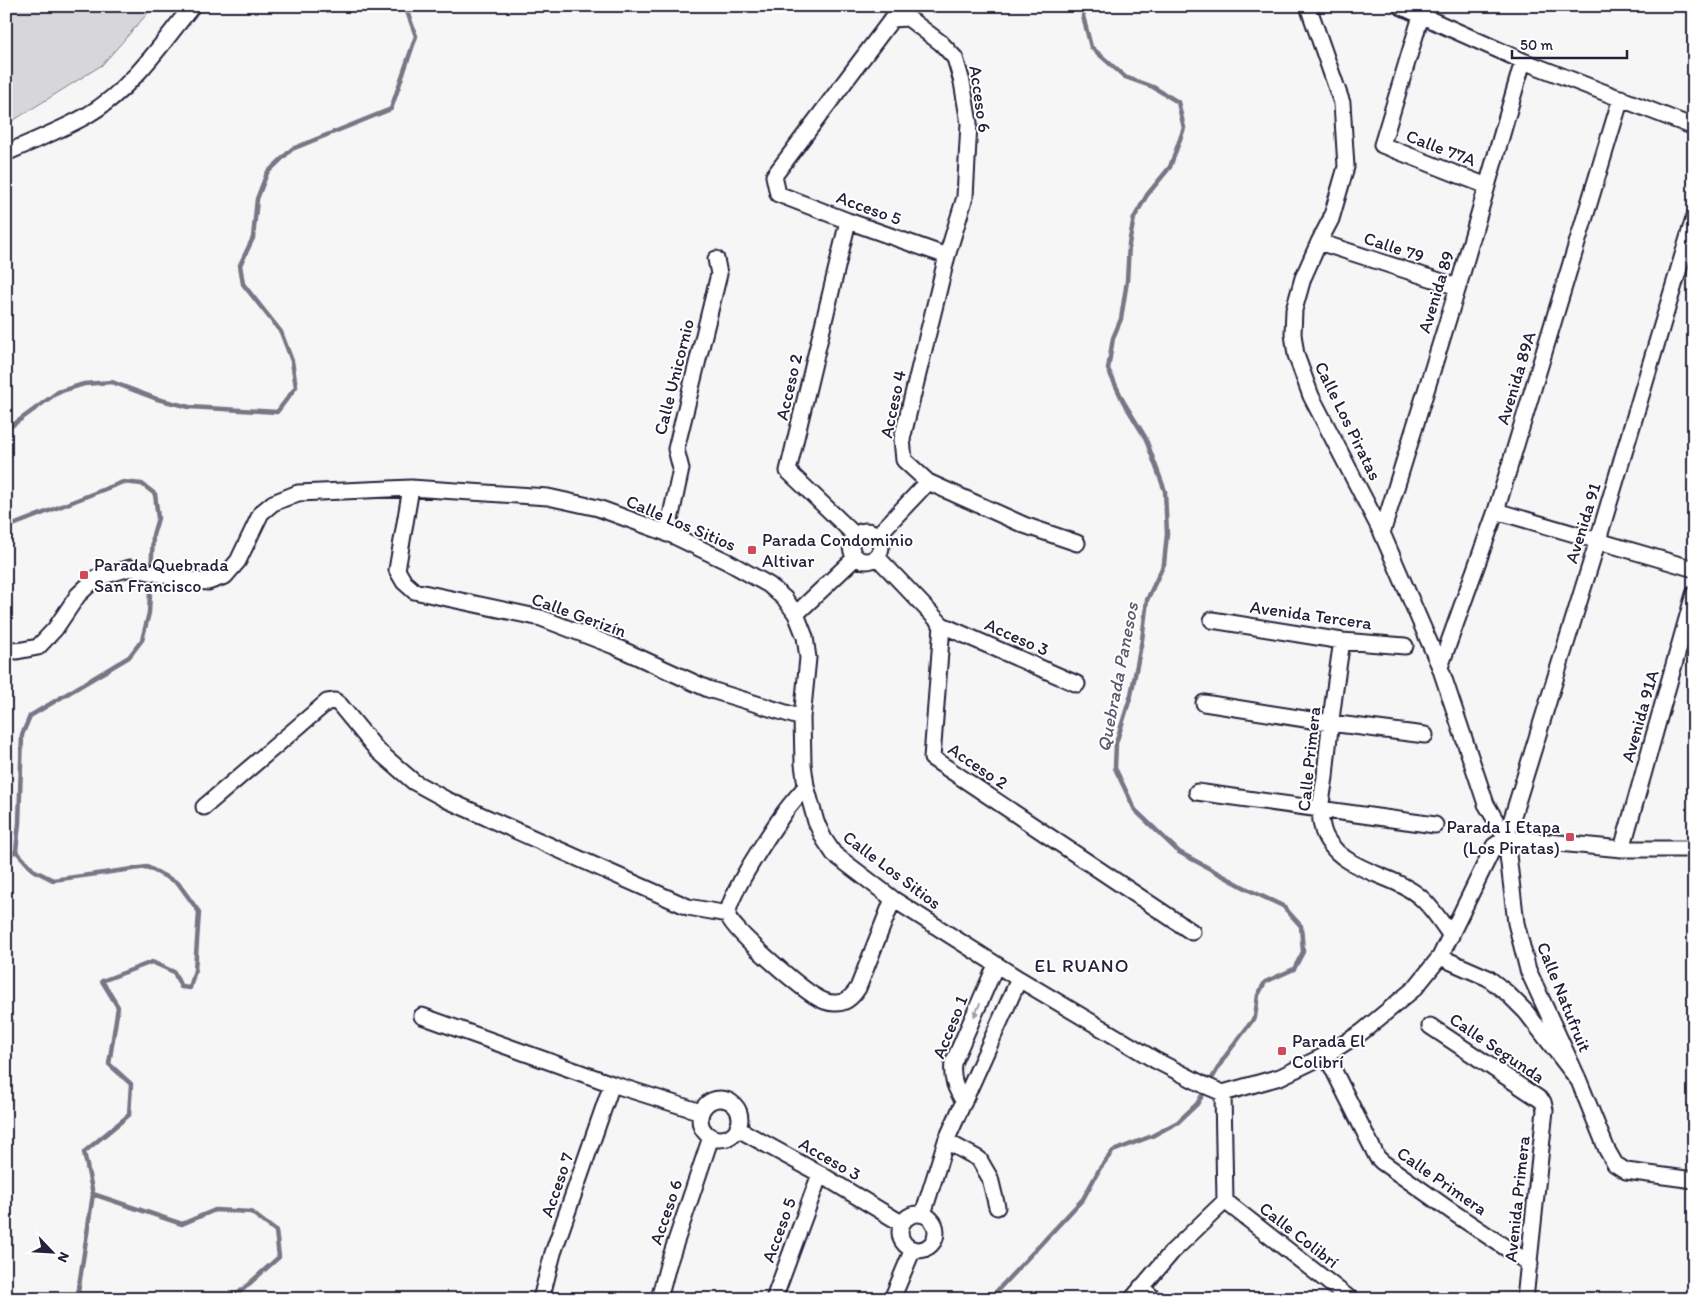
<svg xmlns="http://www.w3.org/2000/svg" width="1700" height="1305" font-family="Itim,sans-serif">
<rect width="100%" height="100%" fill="#f6f6f7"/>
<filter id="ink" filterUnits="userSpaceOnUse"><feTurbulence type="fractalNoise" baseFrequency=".02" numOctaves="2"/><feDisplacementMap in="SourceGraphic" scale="10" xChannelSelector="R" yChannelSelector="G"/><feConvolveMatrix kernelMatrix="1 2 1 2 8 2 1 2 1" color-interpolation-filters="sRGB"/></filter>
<g filter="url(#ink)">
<path fill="#d7d7db" stroke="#7c7c8b" d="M6,6h145l-4,8 -45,51 -96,60z"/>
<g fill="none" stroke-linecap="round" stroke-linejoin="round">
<path stroke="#767685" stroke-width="4.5" d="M6,430l52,-38 26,-8 28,-2 45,17 32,8 88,5 19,-25 -4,-26 -11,-29 -38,-48 -3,-19 13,-27 4,-39 10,-26 25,-24 99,-40 25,-73 -11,-30
M6,521l7,4 110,-43 19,2 13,10 3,24 -5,17 -4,78 -7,27 -13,17 -99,59 -8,19 -3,88 -3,28 17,19 20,10 94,-13 31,16 21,29 -4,58 -5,18 -9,-1 -7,-15 -22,-10 -50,19 16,26 -9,57 22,20 -2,31 -45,37 9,42 -16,105
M6,857l10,-6
M93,1194l89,30 33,-14 36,2 25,19 3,26 -47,42
M991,1299l3,-5 89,-95 17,-31 13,-17 39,-15 26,-14 19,-18 27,-46 31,-41 3,-22 7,-13 29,-13 9,-17 -2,-26 -18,-20 -32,-15 -72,-39 -44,-42 -20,-42 1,-25 15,-48 11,-55 5,-40 17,-36 3,-30 -2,-43 -20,-54 -22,-36 -15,-32 5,-31 8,-19 6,-38 2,-37 5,-26 13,-23 23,-28 14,-39 -6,-26 -25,-15 -28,-10 -34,-30 -8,-31 2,-10"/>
<defs>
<path id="street" d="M1308,6l34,97 4,64 -15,52 -12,23 -16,36 -9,32 -1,24 3,21 15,41 71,137 58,134 46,137 20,34
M1400,6l123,55 171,66
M1421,16l-39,129 105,41
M6,153c27,-12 55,-23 80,-37 44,-25 75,-71 106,-110
M848,221l-60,250 68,65
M1319,242l139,45
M947,256l-99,-35 -70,-27 -4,-18 118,-157 16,-1 33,25 14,15 7,24 7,41 -4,74 -18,59 -45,183 2,21 24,22 96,43 53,18
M411,488l-14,82 7,12 10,9 127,27 73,28 94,43 94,29
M1496,511l198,58
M851 546a15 15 0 1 1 30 0a15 15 0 1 1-30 0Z
M1382,533l76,-246 65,-226
M667,534l14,-65 -5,-20 43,-175 -3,-15
M877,536l51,-54
M877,557l65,68 -10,133 260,174
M796,614l60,-57
M1212,620l130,21 63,5
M942,625l135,59
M1342,641c-7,45 -13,90 -17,136 -2,15 -7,34 -3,49 2,13 13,26 24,33 23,16 53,20 74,38 12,10 22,26 31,39
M6,648l11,3 21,-4 17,-18 23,-34 18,-17 34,-10 53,11 25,3 17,-6 13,-15 23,-48 12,-10 25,-10 113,-5 137,9 50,11 74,27 56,27 41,23 16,14 11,15 9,23 3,21 -6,60 1,46 3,22 10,36 8,17 10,15 59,45 126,80 136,81 49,25 19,8 57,-16 46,-22 36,-23 53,-44 25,-31 54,-111 12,-8 116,11h72
M1440,667l56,-156 125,-413
M1204,703l126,20 95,12
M806,786c-7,9 -15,17 -22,27 -12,17 -57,84 -56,102 1,13 71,71 85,80 6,4 15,8 21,8 11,1 19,-7 24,-15l35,-89
M1197,792l238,33
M204,807l123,-105 8,-1 5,4 37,45 37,32 33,18 241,107 40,7
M1622,849l72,-255
M1440,957l48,21 19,15 19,19 53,69 28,69 8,14 11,7 68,9
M422,1016l190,68 89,28
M1430,1026l108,72 5,4 2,8 -20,189
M1326,1055l51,102 5,5 72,51 76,51
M1579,1081l-51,-111 -12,-47 -10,-85 92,-298 96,-322
M700 1119a20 20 0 1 1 40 0a20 20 0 1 1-40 0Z
M964,1102c-8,-13 -13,-23 -11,-39l43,-98
M738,1129l82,45 81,49
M946,1141l33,18 11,19 7,29
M1225,1201l125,98
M900 1232a18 18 0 1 1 36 0a18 18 0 1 1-36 0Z
M923,1214l23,-73 73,-162
M1141,1287l13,12
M541,1299l12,-46 59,-169
M659,1299l9,-34 43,-128
M774,1299l46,-125
M892,1299l21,-50
M1132,1299l40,-47 53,-51 -2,-108"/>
</defs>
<use href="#street" stroke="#22223b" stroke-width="19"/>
<use href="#street" stroke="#fff" stroke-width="15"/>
</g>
<defs><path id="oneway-solid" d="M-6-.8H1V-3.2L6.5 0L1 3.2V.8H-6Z" transform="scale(1.25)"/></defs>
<use fill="#9c9ca7" href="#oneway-solid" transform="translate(977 1010) rotate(114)"/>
</g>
<g fill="#d1495b" stroke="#fff" stroke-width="2">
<rect x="747" y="545" width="10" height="10" rx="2.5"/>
<rect x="79" y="570" width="10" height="10" rx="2.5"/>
<rect x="1565" y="832" width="10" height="10" rx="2.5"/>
<rect x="1277" y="1046" width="10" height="10" rx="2.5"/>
</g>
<g text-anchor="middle" stroke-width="4" stroke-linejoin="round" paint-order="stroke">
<g font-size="18" fill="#22223b" stroke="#fff">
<text transform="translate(980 99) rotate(82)" y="6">Acceso 6</text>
<text transform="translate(1441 148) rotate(21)" y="6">Calle 77A</text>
<text transform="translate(869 208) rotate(20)" y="6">Acceso 5</text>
<text transform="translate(1394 247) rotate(18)" y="6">Calle 79</text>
<text transform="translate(1436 292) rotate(-73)" y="6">Avenida 89</text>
<text transform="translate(674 377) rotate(-76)" y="6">Calle Unicornio</text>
<text transform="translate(1516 378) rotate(-73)" y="6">Avenida 89A</text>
<text transform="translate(789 387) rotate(-77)" y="6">Acceso 2</text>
<text transform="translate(893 404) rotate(-78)" y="6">Acceso 4</text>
<text transform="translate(1348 421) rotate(64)" y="6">Calle Los Piratas</text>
<text transform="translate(681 523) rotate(23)" y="6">Calle Los Sitios</text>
<text transform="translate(1583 523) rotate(-73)" y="6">Avenida 91</text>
<text transform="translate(579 615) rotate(20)" y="6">Calle Gerizín</text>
<text transform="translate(1311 615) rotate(8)" y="6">Avenida Tercera</text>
<text transform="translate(1017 637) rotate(24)" y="6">Acceso 3</text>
<text transform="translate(1640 716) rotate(-74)" y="6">Avenida 91A</text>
<text transform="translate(1309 759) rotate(-84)" y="6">Calle Primera</text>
<text transform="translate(978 766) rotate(34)" y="6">Acceso 2</text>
<text transform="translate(892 870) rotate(37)" y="6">Calle Los Sitios</text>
<text transform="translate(1564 997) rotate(68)" y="6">Calle Natufruit</text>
<text transform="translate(950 1027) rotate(-68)" y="6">Acceso 1</text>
<text transform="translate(1497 1048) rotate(34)" y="6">Calle Segunda</text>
<text transform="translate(830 1159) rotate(30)" y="6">Acceso 3</text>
<text transform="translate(1442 1181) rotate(35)" y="6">Calle Primera</text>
<text transform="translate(557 1185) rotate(-71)" y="6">Acceso 7</text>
<text transform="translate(1517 1199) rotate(-84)" y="6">Avenida Primera</text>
<text transform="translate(666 1212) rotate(-71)" y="6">Acceso 6</text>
<text transform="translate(779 1230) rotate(-70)" y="6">Acceso 5</text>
<text transform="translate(1299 1235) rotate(38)" y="6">Calle Colibrí</text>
</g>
<g font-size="18" fill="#22223b" stroke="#fff" text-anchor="start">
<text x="762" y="546">Parada Condominio<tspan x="762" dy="21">Altivar</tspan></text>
<text x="94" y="571">Parada Quebrada<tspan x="94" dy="21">San Francisco</tspan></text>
<text x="1560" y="833" text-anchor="end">Parada I Etapa<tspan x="1560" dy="21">(Los Piratas)</tspan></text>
<text x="1292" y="1047">Parada El<tspan x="1292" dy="21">Colibrí</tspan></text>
</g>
<g font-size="19" font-style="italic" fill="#5a5a6d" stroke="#fff">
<text transform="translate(1117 677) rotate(-79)" y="7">Quebrada Panesos</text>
</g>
<g font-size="19" letter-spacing="1" fill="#22223b" stroke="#fff">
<text x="1082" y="972">EL RUANO</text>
</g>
</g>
<rect width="1700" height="1305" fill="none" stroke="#fff" stroke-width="25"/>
<rect x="12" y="12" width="1675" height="1280" fill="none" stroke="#22223b" stroke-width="2" filter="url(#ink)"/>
<g transform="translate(52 1252) rotate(115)" stroke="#ffffff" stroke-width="4" paint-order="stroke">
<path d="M0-4L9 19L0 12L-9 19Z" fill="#22223b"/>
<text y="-8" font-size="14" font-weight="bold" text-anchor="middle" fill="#22223b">N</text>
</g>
<path d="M1512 50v8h115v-8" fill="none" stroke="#22223b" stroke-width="2.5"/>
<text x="1520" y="50" font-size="15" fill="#22223b" stroke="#ffffff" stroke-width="4" paint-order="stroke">50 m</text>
</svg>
